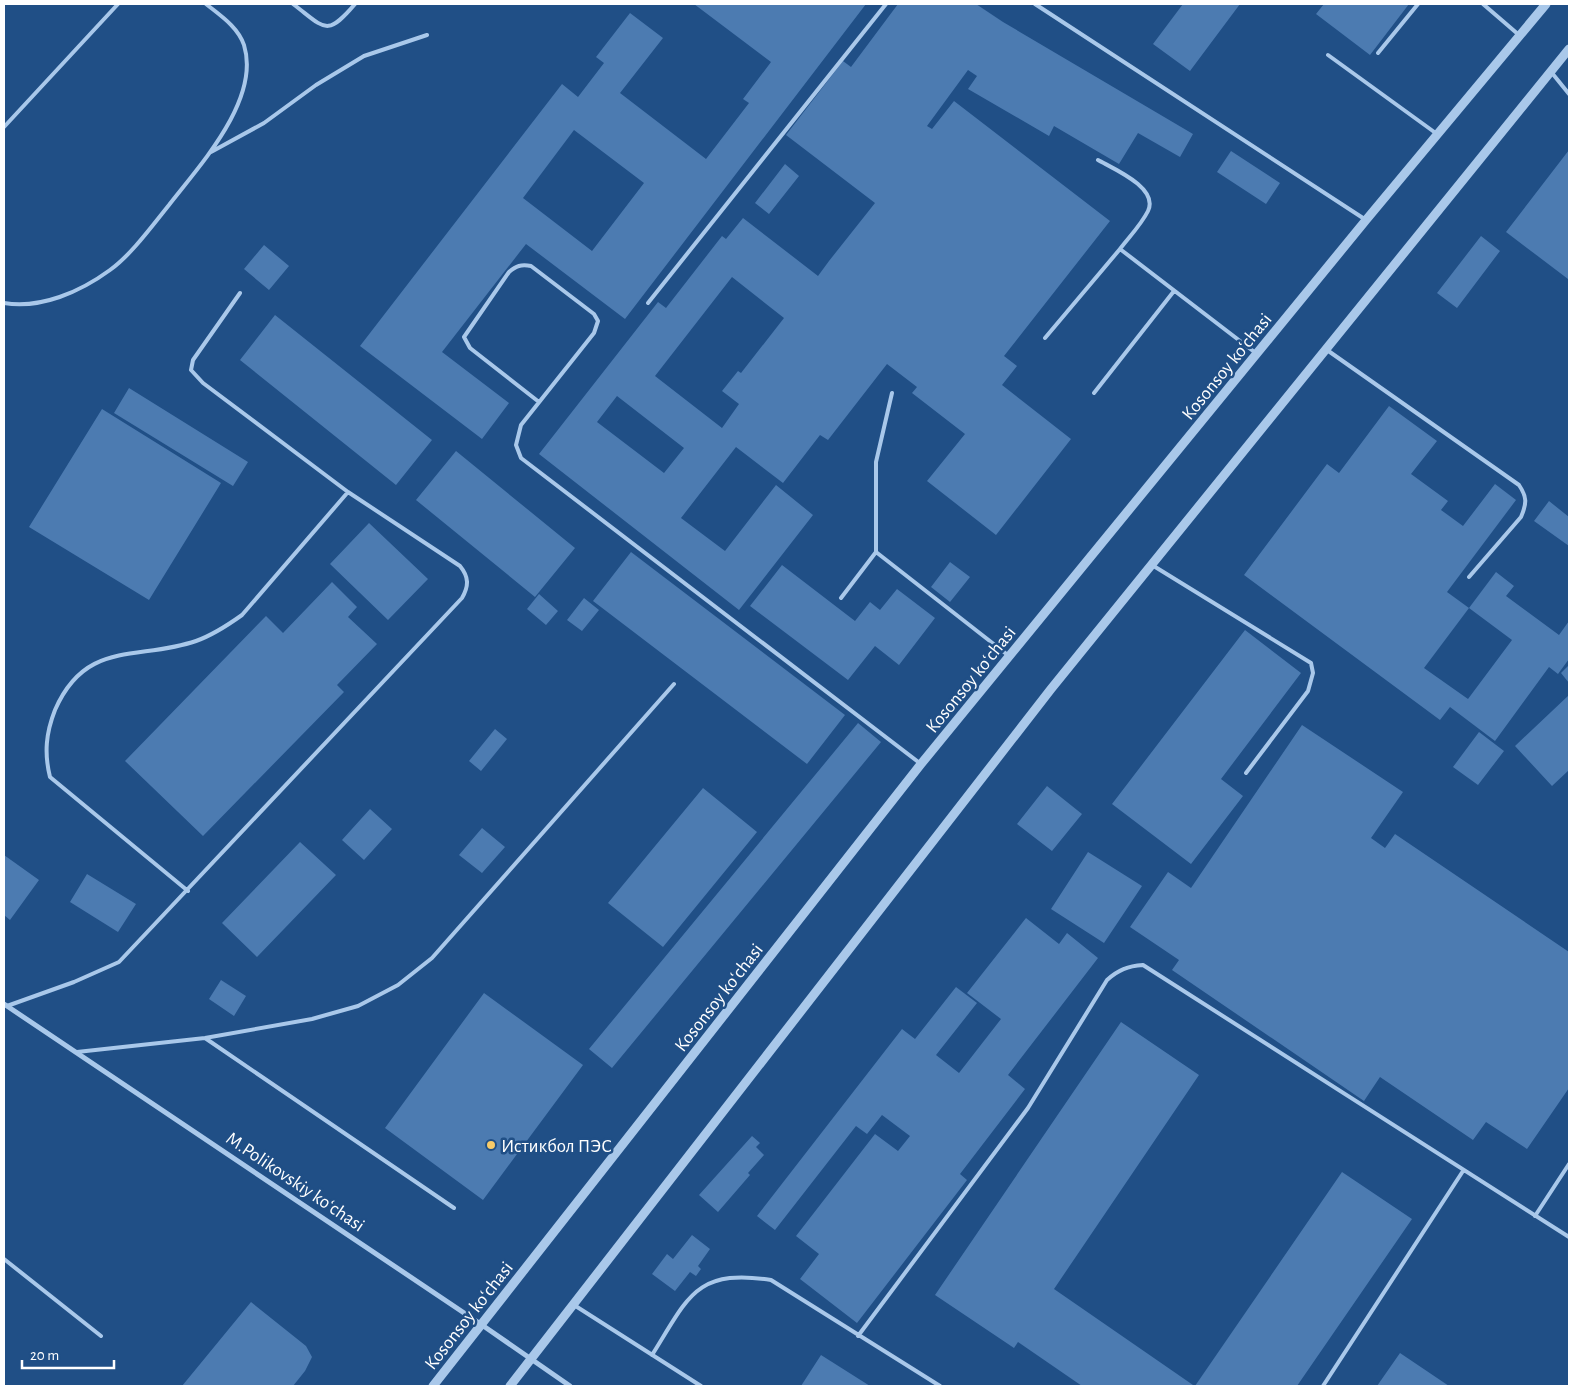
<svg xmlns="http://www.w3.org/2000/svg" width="1573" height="1390" font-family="'Alegreya Sans',sans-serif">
<rect width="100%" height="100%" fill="#204f86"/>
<path fill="#4c7bb1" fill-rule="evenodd" d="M694,4h172l-241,315 -99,-75 -84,108 67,51 -27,36 -122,-93 202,-262 16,13 26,-34 -8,-6 34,-44 33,25 -43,55 86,66 43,-56 -6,-4 28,-37zM574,130l70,53 -52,68 -69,-53z
M898,4h78l27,18 190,112 -13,23 -42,-24 -19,31 -65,-38 -5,10 -81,-47 9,-13 -9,-6 -41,56 5,3 22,-28 156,120 -106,135 13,10 -15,19 69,54 -75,96 -69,-54 38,-47 -53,-41 5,-6 -30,-23 -59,76 -8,-5 -37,48 -47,-36 -55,71 44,33 51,-66 37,30 -74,95 -200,-156 119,-152 8,6 56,-72 4,3 17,-21 75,58 11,-15 46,-58 -89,-68 57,-74 8,6zM732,277l52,41 -43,55 -3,-2 -16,20 17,13 -17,24 -67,-52zM617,396l67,52 -20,25 -67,-51z
M1183,4h57l-50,67 -37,-27z
M1324,4h85l-39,51 -54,-41z
M1569,150v128l-1,1 -62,-47z
M1231,151l49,32 -14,21 -49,-32z
M785,164l14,12 -30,38 -14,-11z
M1481,236l19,15 -43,57 -20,-15z
M264,245l25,21 -20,24 -25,-21z
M275,315l157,125 -36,45 -156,-125z
M129,388l119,74 -15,24 -119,-73z
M1389,406l48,35 -26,33 37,27 -7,9 22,16 32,-42 21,16 -69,92 22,16 -45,60 44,31 44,-59 -43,-32 27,-36 18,14 -8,10 53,39 10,-14v38l-11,15 -9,-7 -54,74 -45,-34 -10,13 -196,-145 83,-111 12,9z
M102,409l119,74 -72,117 -120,-73z
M456,451l119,97 -40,49 -119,-97z
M1549,501l20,16v29l-35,-25z
M369,523l59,56 -40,41 -58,-56z
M631,552l214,163 -38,49 -214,-163z
M950,562l20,15 -20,25 -19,-15z
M782,565l73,56 15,-19 10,8 17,-21 38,29 -36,47 -24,-19 -27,34 -98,-74z
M332,582l25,25 -9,10 29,27 -40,41 7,7 -141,144 -78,-75 141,-145 17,17z
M539,594l19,17 -12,14 -19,-16z
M584,598l15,12 -17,21 -15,-11z
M1245,630l56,43 -80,106 22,17 -52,68 -79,-60z
M1569,665v18l-8,-10z
M1569,695v75l-17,16 -37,-40z
M858,723l23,19 -269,326 -23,-19z
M1302,725l101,67 -32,46 14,10 10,-14 174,118v136l-42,61 -41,-27 -13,18 -93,-63 -16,24 -192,-131 7,-10 -49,-33 38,-55 23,16z
M495,729l12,10 -26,32 -12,-10z
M1479,732l25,19 -26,34 -25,-18z
M1047,786l35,28 -30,37 -35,-27z
M703,788l54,44 -94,115 -55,-44z
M370,809l22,20 -28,31 -22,-20z
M482,828l23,19 -23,26 -23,-18z
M300,842l36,33 -79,82 -35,-34z
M1088,852l54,34 -38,57 -53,-34z
M4,855l35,25 -29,40 -6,-5z
M87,874l49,30 -18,28 -48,-30z
M1026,918l33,26 8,-11 31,25 -90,117 17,14 -65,85 7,6 -110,143 -57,-44 19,-25 -23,-18 79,-102 23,17 12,-15 -28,-21 -15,19 -11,-8 -81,104 -18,-14 145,-187 13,10 41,-52 21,16 -41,52 23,18 42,-54 -34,-26z
M221,980l25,16 -12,20 -25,-17z
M484,993l99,72 -100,135 -98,-72z
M1121,1022l78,53 -145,214 139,96 -1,1h-110l-64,-44 -4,6 -79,-53z
M752,1136l8,7 -4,4 8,8 -16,18 2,2 -32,37 -19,-17z
M1342,1172l70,47 -115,167h-102z
M692,1235l18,14 -12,17 3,3 -5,7 -6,-4 -15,19 -23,-17 15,-20 6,5z
M251,1302l55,44 6,11 -7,14 -12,15h-111z
M1400,1353l49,33h-72z
M821,1355l49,31h-69z"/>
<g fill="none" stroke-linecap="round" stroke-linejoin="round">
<path stroke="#a9c8ea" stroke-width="4" d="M293,4c32,24 33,34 62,0
M1035,4l331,216
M1483,4l36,31
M1378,53l40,-49
M1328,55l109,79
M1552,73l17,21
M4,127l114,-123
M211,152l53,-29 52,-38 48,-29 63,-21
M1098,160c16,9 61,28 50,51 -7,14 -19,26 -28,38
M240,293l-47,67 -2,10 12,13 145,109
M4,303c37,6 76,-11 106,-33 21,-15 42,-44 59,-65 30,-39 92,-105 75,-160 -6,-18 -23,-29 -38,-41
M648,303l238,-299
M1045,338l75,-89 137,105
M1327,350l192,135c8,12 8,18 2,32l-52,60
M892,393l-16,69v90l133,104
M1094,393l80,-102
M539,402l-69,-54 -6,-11 45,-65c7,-6 12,-8 22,-6l63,48 4,7 -4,12 -73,92 -5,20 5,13 400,306
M1152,565l159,98 2,10 -5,18 -62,82
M841,598l35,-46
M7,1006l67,-24 45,-20 343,-364c7,-12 7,-21 -2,-32l-112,-74 -106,123c-14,10 -29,20 -46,26 -58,20 -110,-2 -141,69 -9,23 -11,43 -5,67l138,114
M205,1038l249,170
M77,1052l128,-14 107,-19 46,-13 40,-21 34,-27 242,-274
M1535,1216l34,-52
M4,1259l97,77
M574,1305l127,81
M858,1336l170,-228 79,-128c11,-10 21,-14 36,-15l426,272
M652,1355c36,-57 43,-87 119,-75l169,106
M1323,1386l140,-215"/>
<path stroke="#a9c8ea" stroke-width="5" d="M4,1004l478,321 88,61"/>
<path stroke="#a9c8ea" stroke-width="9" d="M433,1386l488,-622 445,-544 180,-216
M510,1386l541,-697 518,-640"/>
</g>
<circle fill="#f8cb69" stroke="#204f86" stroke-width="2" cx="491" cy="1145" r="5"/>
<g text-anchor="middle" stroke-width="5" stroke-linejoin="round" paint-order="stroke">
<g font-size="19" fill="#fff" stroke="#204f86">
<text transform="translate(1226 366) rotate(-51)" y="7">Kosonsoy koʻchasi</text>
<text transform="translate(970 679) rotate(-51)" y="7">Kosonsoy koʻchasi</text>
<text transform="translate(718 997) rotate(-52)" y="7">Kosonsoy koʻchasi</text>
<text transform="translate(296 1181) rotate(34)" y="7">M.Polikovskiy koʻchasi</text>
<text transform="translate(468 1315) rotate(-52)" y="7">Kosonsoy koʻchasi</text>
</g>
<g font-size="19" fill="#fff" stroke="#204f86" text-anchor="start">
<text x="501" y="1152">Истикбол ПЭС</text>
</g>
</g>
<rect width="1573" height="1390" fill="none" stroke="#ffffff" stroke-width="10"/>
<path d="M22 1360v8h92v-8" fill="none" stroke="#ffffff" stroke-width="2.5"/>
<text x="30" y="1360" font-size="15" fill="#ffffff" stroke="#204f86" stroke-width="4" paint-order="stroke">20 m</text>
</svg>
